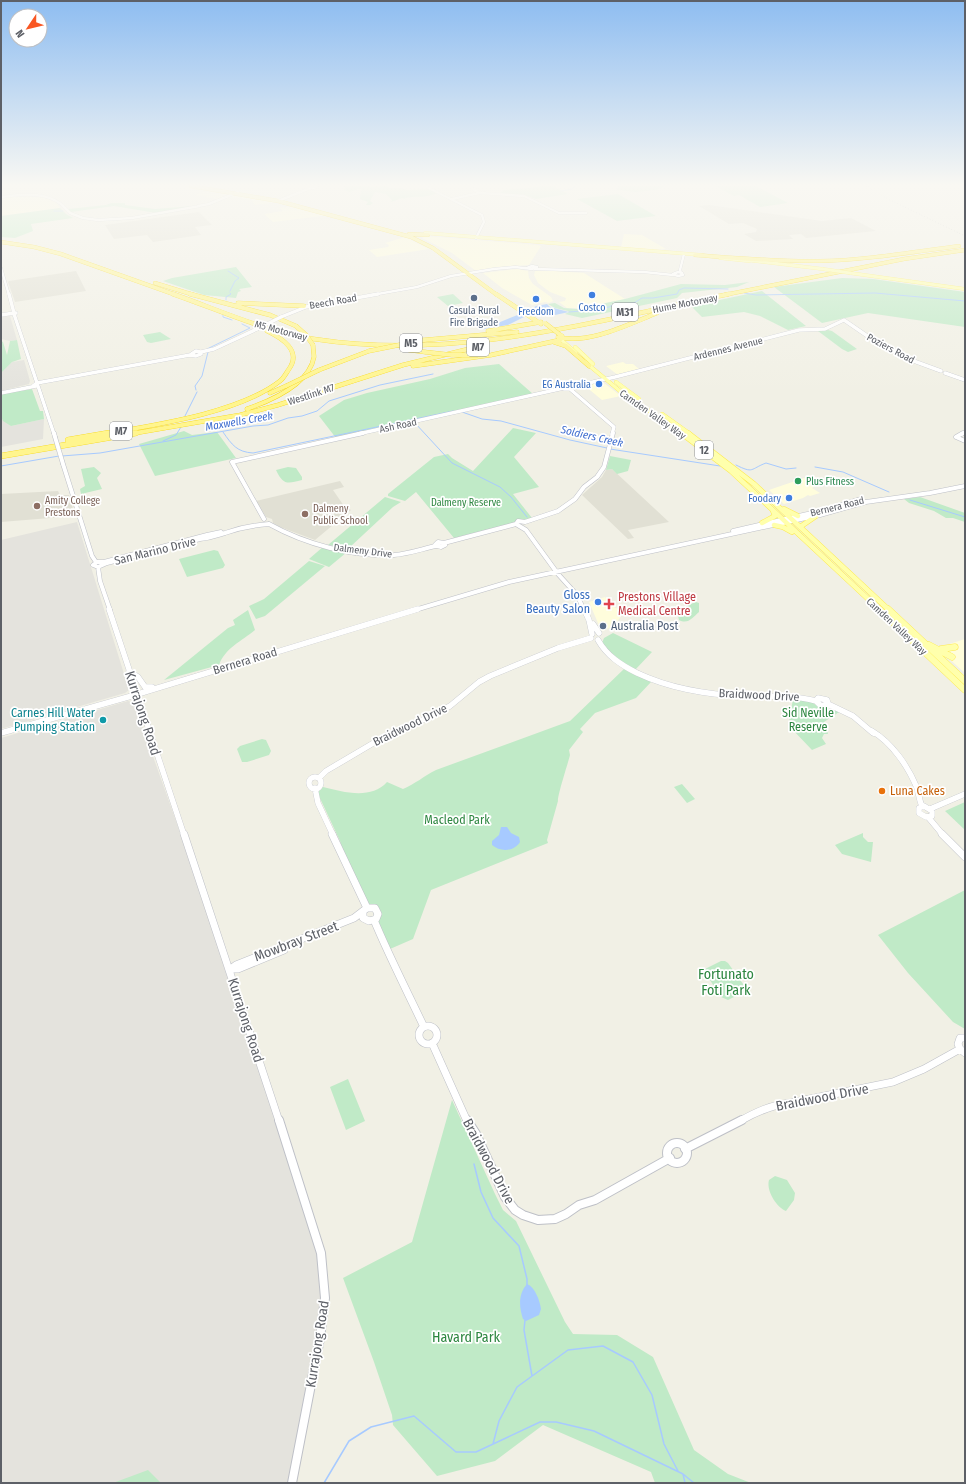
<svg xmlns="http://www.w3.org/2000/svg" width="966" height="1484" font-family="'Fira Sans Condensed',sans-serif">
<rect width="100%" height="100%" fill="#f1f0e5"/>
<path fill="#fffddc" d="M188,186l68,11 22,5 -23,3 -4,-5 -20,-3 -9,3 -26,-5 7,-4 -18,-3z
M22,196l27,2 8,5 3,5 -59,8v-18z
M293,206l37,9 -57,7 -9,-8 19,-3 -4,-3z
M624,234l18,1 24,14 -12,1 -33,-3z
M426,236l112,9 3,1 -12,19 -31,2 -22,4 -24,-18 -30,-15z
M405,237l24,12 -52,8 -8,-7 19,-3 1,-2 -4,-2z
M517,269l11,2 1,7 4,6 18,13 2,4 -4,2 -4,-1 -13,3 -30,-17 -19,-15z
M540,270l44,3 41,26 -44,9h-14l-8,-6 6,-1 1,-3 -16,-6 -12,-9 -4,-8 1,-4z
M623,362l3,2h7l6,5 -21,6 -12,-9z
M602,382l2,1 17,13 -19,4 -17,-14z
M804,478l17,4 -9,6 8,5 -10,3 -2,-1 -5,3 -19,6 -15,-14z
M605,597l9,10 10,5 -9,13 -12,6 -2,-1 -12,-28z
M965,639v34l-28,-25z"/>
<path fill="#e4e3dd" d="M8,316h2l7,24 -7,1 -9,-2v-22z
M24,360l6,21 -1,3 -28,7v-18l11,-11z
M1,415l10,11 33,-7 -1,20 -42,8z
M77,522l52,168 -4,3 -124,36v-189z
M128,701l6,2 95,267 94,297 -3,71 -28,145h-291v-745z"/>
<path fill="#e1e0d4" d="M709,205l113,16 29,-3 25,13 -70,7 -5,-4 -12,1 4,4 -37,2 -12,-7 12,-2 1,-3 -14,-6 -14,1 -30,-18z
M199,212l13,13 -17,2 6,8 -48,7 -6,-7 -33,4 -9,-14z
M76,271l10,20 -71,11 -7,-20 1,-1z
M612,469l57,53 -41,8 6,8 -6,1 -46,-44 20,-18 4,-7z
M340,481l4,6 -11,3 11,16 7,4 -36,30 -35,-13 -7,-4 -1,-4 -6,-2 -10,-16z
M58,491l2,4h9l6,21 -74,6v-28z"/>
<path fill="#c0eac7" d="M343,186c15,0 29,2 44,0l3,2h12l5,2 22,-1 8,4c-9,5 -22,3 -33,5l4,2 -6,-2 -11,4 1,-2 -6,-6 -11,-2 -5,9 3,2 -3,2h-4l2,-3 -8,-3 1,-10h-3l-8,3 -6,-2 1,-3z
M548,186h5l15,8 -32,5 -11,-4 -25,-2 4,-3z
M611,186h48l4,1 -8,3 -19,2 -18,-2 -2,-1 2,-1 -1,-2z
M715,186h41l32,17 -28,4 -21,-12 -5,1z
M618,194l38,22 -39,5 -40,-22z
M111,203h14v2l30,4 38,-3 -37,7 -42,-7 -43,6 -3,-3 38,-4z
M60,208l6,6 7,4 -42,6 2,7 -18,7 -14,-1v-21z
M236,267l16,20 -13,2 2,2 -3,1 -2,6 -32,-3 -41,-14 9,-3z
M842,278l31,1 92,13v35l-97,-14 -46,10 -48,-36z
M749,282l-12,5 -55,6 -5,5 -95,20 -17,-4 4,-2 -1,-1 -13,-3 -7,-4 7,-1 9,5 13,1 48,-10 56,-15 44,1z
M762,291l44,35 -18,4 -28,-14 -16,-4 -42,5 -11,-11z
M453,294l10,9 -15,3 -11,-9z
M828,330l4,1 25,18 -9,3 -6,-3 -24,-18z
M160,332l11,7 -20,4 -4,-1 -4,-7z
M17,340l4,19 -9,3 -11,11v-32l2,1 4,13 3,-14z
M499,364l34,30 -197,44 -17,-22 25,-16 23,-7 63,-14 35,-11z
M32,389l8,22h3l1,8 -33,7 -8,-5 -2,-5v-22z
M513,428l23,5 -22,24 25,30 -26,7 19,24 -78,20 -38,-46 -11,9 -17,-5v-2l46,-37 14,-3 4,4 21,13z
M184,431l8,4 25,-3 19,26 -81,18 -16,-32z
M610,456l21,4 -3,11 -11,3 -5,-5 -6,1z
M94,467l7,6 -4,5 5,11 -21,5 -1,-5 5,-3 -4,-17z
M288,467l8,1 6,9v3c-15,4 -19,5 -26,-10z
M385,497l16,5 -8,5 -44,41 -21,-3z
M920,497l45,16v9l-12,-4h-7l-12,-7 -25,-8 -5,-4z
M324,546l23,6 -18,15 -20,-8z
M214,550l4,1 7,14 -2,3 -36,9 -8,-18z
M309,561l16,5 -60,50 -9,3 -7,-13 15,-7z
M696,602l3,1v9c-6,5 -11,13 -20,8l-1,-4 10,-11z
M248,610l7,20c-13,11 -30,18 -36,35l-55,15 64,-52 7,-3 -2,-5z
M613,633l39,19 -17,18 -25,-15 -8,-12 2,-5z
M625,668l27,13 -16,17 -41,15 -15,16 3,3 -14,18 1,5c-2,8 -13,42 -12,46l-11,39 1,3 -117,47 -18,49 -23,10 -12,-28 3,-5 -1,-6 -4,-4 -7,-2 -23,-44 -6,-19 -22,-47 1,-4 4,-3c20,5 48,13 64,-5l16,7c12,-5 21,-13 33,-19l134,-49z
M793,699l19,3 8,6 11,1 8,3 -15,10 4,12h-4l-2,4 4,6 -14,6 -21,-22 2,-2 -4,-4z
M262,739l4,1 5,11 -2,4 -22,7h-5l-5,-13 3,-3z
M682,784l13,15 -8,4 -13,-16z
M965,802v28l-20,-19z
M863,833v4l5,5h5l-2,20 -29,-8 -7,-9z
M965,890v139l-12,-7 -45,-49 -30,-38z
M721,961h4l3,2 18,25 -2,4 -16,8 -7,-3 -17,-26 1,-2z
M348,1079l17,42 -19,9 -16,-43z
M452,1100l43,94 8,16 13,11 49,101 8,12 44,1 36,22 41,93 34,24 23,9h-96l-4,-11 -108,-47 -48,36 -58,15 -44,-51 -1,-10 -18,-53 -31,-84 69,-36z
M775,1176l12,4 8,13 -1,7 -8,11c-10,-4 -20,-21 -17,-31z
M148,1470l13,13h-48z"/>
<path fill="#a7caff" d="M547,304l3,3 19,5 -14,3 -15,-5 -3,2 -6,-3 5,-3z
M520,314l4,3 -16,8 -25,4z
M501,827h6l4,6 8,4 1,5c-6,10 -20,10 -28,3v-4l7,-6z
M527,1284c8,3 13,17 14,25l-2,6 -13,6 -3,-2c-4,-12 -5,-25 4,-35z"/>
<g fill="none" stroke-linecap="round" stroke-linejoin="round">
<path stroke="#a7caff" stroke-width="1" d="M561,191l11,-2 4,-3
M54,211h9
M228,271l11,7 -4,3 -5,10
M744,293l12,2 119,-2 90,8
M226,300v-3l5,-3 -1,-1
M569,312l24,-2 16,-3 6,-3 19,-1 8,-5h11l24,-4 2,-4 5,-2 44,1
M223,315v2l9,3
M207,349l43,-21 -8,-4
M196,390l-1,-4 7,-10 6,-24
M462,412l20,7 19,2 69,19 37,8
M185,416l12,-24
M415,423l37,40 48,24 11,10 16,20
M223,432c9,13 14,20 30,21l200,-42
M163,441l13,-6 5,-8
M610,449l110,17
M62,456l38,-3 153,-27 15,-1 20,-7 14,-2 15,-5 12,-10 51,-16 53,-11
M736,465c18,9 14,4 30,-2l20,6 10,-1
M1,466l58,-10
M815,467l28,5 46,20
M910,500l55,17"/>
<path stroke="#a7caff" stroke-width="1.5" d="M474,1164l7,28 12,26 26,28 8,33v6
M525,1320l-1,10 8,46
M493,1444l6,-23 18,-34 51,-37 35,-4 30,16 19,33 12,49 14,27
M683,1474l2,9
M324,1483l25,-42 22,-14 43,-11 42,36h20l64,-30h16l38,9 89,43 11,9"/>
<defs>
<path id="secondary-far5" d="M311,186l6,1 -4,1z
M425,186l57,29 2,7 -8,16
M476,186l-2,4 6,3 44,3 35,17h27
M1,197c21,-2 42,-6 60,7
M452,199l27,-6
M278,201l35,-14
M62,205l8,8 13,5 15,2 34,-2 68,-12
M198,206l11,-2 29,-12
M1,268l8,27
M535,269l109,3 29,3
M678,272l4,1 1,2 -5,1 -5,-2z
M681,273l-1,-3 4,-16
M372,295l45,-8 34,-11 43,-7 21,-2 17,2 5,-2 -5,-1 -5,2"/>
<path id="secondary-far4" d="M9,294l5,19h2l-2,1 23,69
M1,315l13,-2
M281,317l25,-10 72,-13
M196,351l4,1 1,2 -5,2 -6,-1z
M201,352l13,-3 43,-20
M945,373l20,7
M33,386l4,-3 153,-28
M38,386l16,48
M570,389h-6l-1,-2h8l44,-10 184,-47 26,-1 19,-9 35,24 32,16 30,11
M570,389l44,38 -2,7
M1,393l35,-7
M358,434l206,-46
M962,434l3,-2"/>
<path id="secondary-far3" d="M54,433l1,4
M956,437l7,-4
M956,437l9,4
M63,464l29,92 4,6
M264,519l-32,-57 131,-29
M269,524c36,20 83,33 125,31 14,-1 28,-6 42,-9
M516,524l2,-3 7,1 33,-11 17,-12 9,-12 13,-10 7,-10 9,-34
M516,524l10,6 32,44 19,21 7,15
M733,531l92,-21 36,-11
M207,535l-103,27h-7l-4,3 5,2 9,-4 93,-24c11,-1 15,-3 25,-6 14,-5 29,-8 44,-9
M207,535l14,-3
M438,542l6,1 1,2 -4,2 -6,-2z
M444,543l72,-19
M98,567l2,14 10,29
M415,610l94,-28 311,-67 46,-13 64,-9 35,-7"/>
<path id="secondary-far2" d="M109,609l75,226
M584,609l5,11 3,14
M593,624l6,9
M598,640c9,16 23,25 39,33 34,16 72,22 109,23 24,0 47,-1 70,5
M129,671l9,6 7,10h7
M816,701l2,-3 9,2 1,4
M816,701l5,5 7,-2
M828,704l25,12 20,17
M872,731c20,12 36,35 45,57 2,6 2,12 5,18
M1,733l127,-36 290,-88
M309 783a6 6 0 1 1 12 0a6 6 0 1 1-12 0Z
M319,778l7,-7 61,-36 40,-17 23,-12 29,-24 11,-6 68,-28 33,-10
M315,788l3,15 15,32
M924,806l8,5v5l-6,1 -7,-4v-5z
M930,809l35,-15
M928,817l15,18"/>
<path id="secondary-far1" d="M184,834l95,287
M332,834l35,74
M942,834l23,23
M374,920c15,36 33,71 50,107
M231,969h7l46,-19
M229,970l7,-5 118,-47 13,-10h8l3,6 -2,5 -7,2 -6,-3v-6
M419 1035a9 9 0 1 1 18 0a9 9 0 1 1-18 0Z
M965,1038h-5l-2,6 2,5 5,4
M432,1043l35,78
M740,1121c16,-9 31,-16 50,-18l103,-21 31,-13 36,-20"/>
<path id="secondary" d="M279,1120l42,133 4,45 -5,40 -28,145
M467,1120l9,14 29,63 10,13 8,5 15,5 17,-1 11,-5 13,-9 16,-5 75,-42
M667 1153a10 10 0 1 1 20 0a10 10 0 1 1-20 0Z
M685,1149l57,-29"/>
<path id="primary-far3" d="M425,233l277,22
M720,258l29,3
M747,260l76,9
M850,273l115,16"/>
<path id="primary-far2" d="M558,337l18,16
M575,347l18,17
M585,362l35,29 63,43
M616,382l23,17
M662,414l28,20"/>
<path id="primary-far1" d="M681,433l50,38 149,139
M688,433l66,51 135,126
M784,509l14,7
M762,523l13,-7 -2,-5
M774,525l9,2 9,5
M800,527l16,-11"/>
<path id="primary" d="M879,609l86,81
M888,609l77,72
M929,645l23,12
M941,649l14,-2"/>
<path id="highway-far2" d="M191,186l87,15 133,36 22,11 64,47
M409,234l19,1
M1,242l33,5 27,7 115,41
M695,255c41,3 83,7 125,6 46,-1 93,-9 139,-15
M155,283l39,12
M724,295l180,-36 61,-9"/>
<path id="highway-far1" d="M173,294c46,16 93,38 141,45 142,22 277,-17 415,-45
M190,294l80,21 26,11
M496,294l45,30
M238,303l66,3
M488,331l53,-9
M558,337c30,8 71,-13 99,-24
M424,340l93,-8
M554,342l12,4 23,20
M409,350l16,2
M413,366l78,-11 69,-15 2,-4 -3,-2
M319,370l50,-19
M270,393l16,-7
M247,409c23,-8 62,-24 67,-52 0,-3 -1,-8 -1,-12
M103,434c52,-9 136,-21 177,-53 4,-3 6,-8 9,-12 13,-18 -7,-31 -22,-38
M130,434l110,-19 38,-10 125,-40 78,-19"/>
<path id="highway" d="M68,440l41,-7
M1,456l135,-23"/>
</defs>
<use href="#secondary-far5" stroke="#bec0c7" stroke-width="3"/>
<use href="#secondary-far4" stroke="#bec0c7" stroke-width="4"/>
<use href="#secondary-far3" stroke="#bec0c7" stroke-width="5"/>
<use href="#secondary-far2" stroke="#bec0c7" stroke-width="6"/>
<use href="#secondary-far1" stroke="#bec0c7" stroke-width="8"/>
<use href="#secondary" stroke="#bec0c7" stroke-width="10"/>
<use href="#primary-far3" stroke="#feea51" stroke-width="3.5"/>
<use href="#primary-far2" stroke="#feea51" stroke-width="4"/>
<use href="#primary-far1" stroke="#feea51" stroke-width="5.5"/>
<use href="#primary" stroke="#feea51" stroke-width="7"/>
<use href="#highway-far2" stroke="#f6d200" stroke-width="4"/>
<use href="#highway-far1" stroke="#f6d200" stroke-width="4.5"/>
<use href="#highway" stroke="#f6d200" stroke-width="6"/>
<use href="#secondary-far5" stroke="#fff" stroke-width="2.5"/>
<use href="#secondary-far4" stroke="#fff" stroke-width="3.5"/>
<use href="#secondary-far3" stroke="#fff" stroke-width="4"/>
<use href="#secondary-far2" stroke="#fff" stroke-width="5.5"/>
<use href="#secondary-far1" stroke="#fff" stroke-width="7"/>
<use href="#secondary" stroke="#fff" stroke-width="8"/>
<use href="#primary-far3" stroke="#ffffac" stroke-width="3"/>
<use href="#primary-far2" stroke="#ffffac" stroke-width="3.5"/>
<use href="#primary-far1" stroke="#ffffac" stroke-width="4.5"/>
<use href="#primary" stroke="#ffffac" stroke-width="6"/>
<use href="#highway-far2" stroke="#fff58e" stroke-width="3.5"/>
<use href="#highway-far1" stroke="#fff58e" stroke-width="4"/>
<use href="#highway" stroke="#fff58e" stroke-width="5.5"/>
<path stroke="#b8b9ba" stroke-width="1" stroke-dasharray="0.5 2.5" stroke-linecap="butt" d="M866,186l22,13 77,37"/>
<defs>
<path id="secondary-bridge-far1" d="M257,329l24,-12"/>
<path id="secondary-bridge" d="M55,437l8,27"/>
<path id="primary-bridge" d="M823,269l27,4"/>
<path id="highway-bridge" d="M545,323l14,11
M296,326l10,9 7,10
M369,351l55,-11
M425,352l27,3h26
M286,386l33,-16"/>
</defs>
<use href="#secondary-bridge-far1" stroke="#bec0c7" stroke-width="4" stroke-linecap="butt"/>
<use href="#secondary-bridge" stroke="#bec0c7" stroke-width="5" stroke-linecap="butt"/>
<use href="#primary-bridge" stroke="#feea51" stroke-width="3.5" stroke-linecap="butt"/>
<use href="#highway-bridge" stroke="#f6d200" stroke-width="4.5" stroke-linecap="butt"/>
<use href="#secondary-bridge-far1" stroke="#fff" stroke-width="3.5"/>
<use href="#secondary-bridge" stroke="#fff" stroke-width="4"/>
<use href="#primary-bridge" stroke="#ffffac" stroke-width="3"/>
<use href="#highway-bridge" stroke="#fff58e" stroke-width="4"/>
</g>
<linearGradient id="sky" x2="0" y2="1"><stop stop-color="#8ebdf1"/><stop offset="0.47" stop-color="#f9f8f3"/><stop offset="1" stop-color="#f9f8f3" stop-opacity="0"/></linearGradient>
<rect width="966" height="393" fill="url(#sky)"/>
<g fill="#3f7fe0" stroke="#fff" stroke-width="1.5">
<circle cx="592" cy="295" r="4"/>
<circle cx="536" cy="299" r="4"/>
<circle cx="599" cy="384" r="4"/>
<circle cx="789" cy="498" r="4"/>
<circle cx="598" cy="602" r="4"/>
</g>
<g fill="#5c6f8a" stroke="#fff" stroke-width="1.5">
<circle cx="474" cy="298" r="4"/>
<circle cx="603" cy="626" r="4"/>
</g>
<circle fill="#2e9e5b" stroke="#fff" stroke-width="1.5" cx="798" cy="481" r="4"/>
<g fill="#8d6e63" stroke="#fff" stroke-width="1.5">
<circle cx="37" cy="506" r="4"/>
<circle cx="305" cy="514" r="4"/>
</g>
<path fill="#e0444e" stroke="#fff" stroke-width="1.5" d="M607 598h4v4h4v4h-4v4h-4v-4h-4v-4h4z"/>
<circle fill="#0f9aa8" stroke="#fff" stroke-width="1.5" cx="103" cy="720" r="4"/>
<circle fill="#e8710a" stroke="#fff" stroke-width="1.5" cx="882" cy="791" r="4"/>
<g text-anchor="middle" stroke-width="3.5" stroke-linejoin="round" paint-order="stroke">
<g font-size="10" fill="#5d6067" stroke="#fff">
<text transform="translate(333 301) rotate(-10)" y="4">Beech Road</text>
<text transform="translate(685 303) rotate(-11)" y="4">Hume Motorway</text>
<text transform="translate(281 330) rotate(15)" y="4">M5 Motorway</text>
<text transform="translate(728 348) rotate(-14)" y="4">Ardennes Avenue</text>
<text transform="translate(891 348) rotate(28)" y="4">Poziers Road</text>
<text transform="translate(311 394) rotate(-18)" y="4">Westlink M7</text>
<text transform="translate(653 414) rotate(35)" y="4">Camden Valley Way</text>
<text transform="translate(398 425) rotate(-12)" y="4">Ash Road</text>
<text transform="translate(837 506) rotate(-14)" y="4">Bernera Road</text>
<text transform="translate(363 550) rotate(7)" y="4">Dalmeny Drive</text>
<text transform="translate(897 626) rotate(43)" y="4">Camden Valley Way</text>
</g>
<g font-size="10" fill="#366cbe" stroke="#fff">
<text x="592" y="311">Costco</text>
<text x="536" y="315">Freedom</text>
<text x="591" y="388" text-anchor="end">EG Australia</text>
<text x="781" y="502" text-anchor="end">Foodary</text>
</g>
<g font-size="10" fill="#4e5e75" stroke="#fff">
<text x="474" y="314">Casula Rural<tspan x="474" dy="12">Fire Brigade</tspan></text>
</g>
<g font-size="10" fill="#27864d" stroke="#fff" text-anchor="start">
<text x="806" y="485">Plus Fitness</text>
</g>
<g font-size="10" fill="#785e54" stroke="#fff" text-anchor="start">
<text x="45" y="504">Amity College<tspan x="45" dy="12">Prestons</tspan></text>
<text x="313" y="512">Dalmeny<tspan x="313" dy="12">Public School</tspan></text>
</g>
<g font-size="10" fill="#2d8640" stroke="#fff">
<text x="466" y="506">Dalmeny Reserve</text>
</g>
<g fill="#fff" stroke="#8e9095" stroke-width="1">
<rect x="612" y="303" width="26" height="18" rx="3"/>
<rect x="400" y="334" width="22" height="18" rx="3"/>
<rect x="467" y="338" width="22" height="18" rx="3"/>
<rect x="110" y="422" width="22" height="18" rx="3"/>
<rect x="695" y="441" width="18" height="18" rx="3"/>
</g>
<g font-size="11" font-weight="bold" fill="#5d6067">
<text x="625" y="316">M31</text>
<text x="411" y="347">M5</text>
<text x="478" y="351">M7</text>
<text x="121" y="435">M7</text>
<text x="704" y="454">12</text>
</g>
<g font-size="11" font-style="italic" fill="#3d6ccf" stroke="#fff">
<text transform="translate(239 421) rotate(-10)" y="4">Maxwells Creek</text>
<text transform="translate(592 436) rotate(13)" y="4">Soldiers Creek</text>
</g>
<g font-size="12" fill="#5d6067" stroke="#fff">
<text transform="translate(155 551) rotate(-14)" y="4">San Marino Drive</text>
<text transform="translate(245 661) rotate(-17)" y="4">Bernera Road</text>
<text transform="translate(759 695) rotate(3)" y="4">Braidwood Drive</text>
<text transform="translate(410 725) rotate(-26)" y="4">Braidwood Drive</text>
</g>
<g font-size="12" fill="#366cbe" stroke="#fff" text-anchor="end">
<text x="590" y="599">Gloss<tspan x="590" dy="14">Beauty Salon</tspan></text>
</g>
<g font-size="12" fill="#be3a42" stroke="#fff" text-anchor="start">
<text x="618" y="601">Prestons Village<tspan x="618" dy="14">Medical Centre</tspan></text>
</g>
<g font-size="12" fill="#4e5e75" stroke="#fff" text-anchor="start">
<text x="611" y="630">Australia Post</text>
</g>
<g font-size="12" fill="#0d838f" stroke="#fff" text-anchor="end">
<text x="95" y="717">Carnes Hill Water<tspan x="95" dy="14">Pumping Station</tspan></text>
</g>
<g font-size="12" fill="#2d8640" stroke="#fff">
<text x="808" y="717">Sid Neville<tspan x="808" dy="14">Reserve</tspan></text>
<text x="457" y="824">Macleod Park</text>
</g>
<g font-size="12" fill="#c56008" stroke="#fff" text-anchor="start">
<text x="890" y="795">Luna Cakes</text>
</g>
<g font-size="14" fill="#5d6067" stroke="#fff">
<text transform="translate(143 713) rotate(72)" y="5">Kurrajong Road</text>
<text transform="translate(296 941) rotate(-21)" y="5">Mowbray Street</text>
<text transform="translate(246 1020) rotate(72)" y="5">Kurrajong Road</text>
<text transform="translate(822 1097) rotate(-11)" y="5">Braidwood Drive</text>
<text transform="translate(489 1161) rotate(62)" y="5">Braidwood Drive</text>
<text transform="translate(317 1344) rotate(-81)" y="5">Kurrajong Road</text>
</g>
<g font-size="14" fill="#2d8640" stroke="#fff">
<text x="726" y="979">Fortunato<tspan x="726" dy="16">Foti Park</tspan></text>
<text x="466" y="1342">Havard Park</text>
</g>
</g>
<rect width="966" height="1484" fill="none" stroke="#5d6067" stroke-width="4"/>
<g transform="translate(28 28) rotate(235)"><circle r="19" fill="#ffffff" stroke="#bebfc2"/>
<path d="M0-3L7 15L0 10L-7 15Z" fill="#f95723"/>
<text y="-6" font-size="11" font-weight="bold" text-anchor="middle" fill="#5d6067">N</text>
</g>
</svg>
